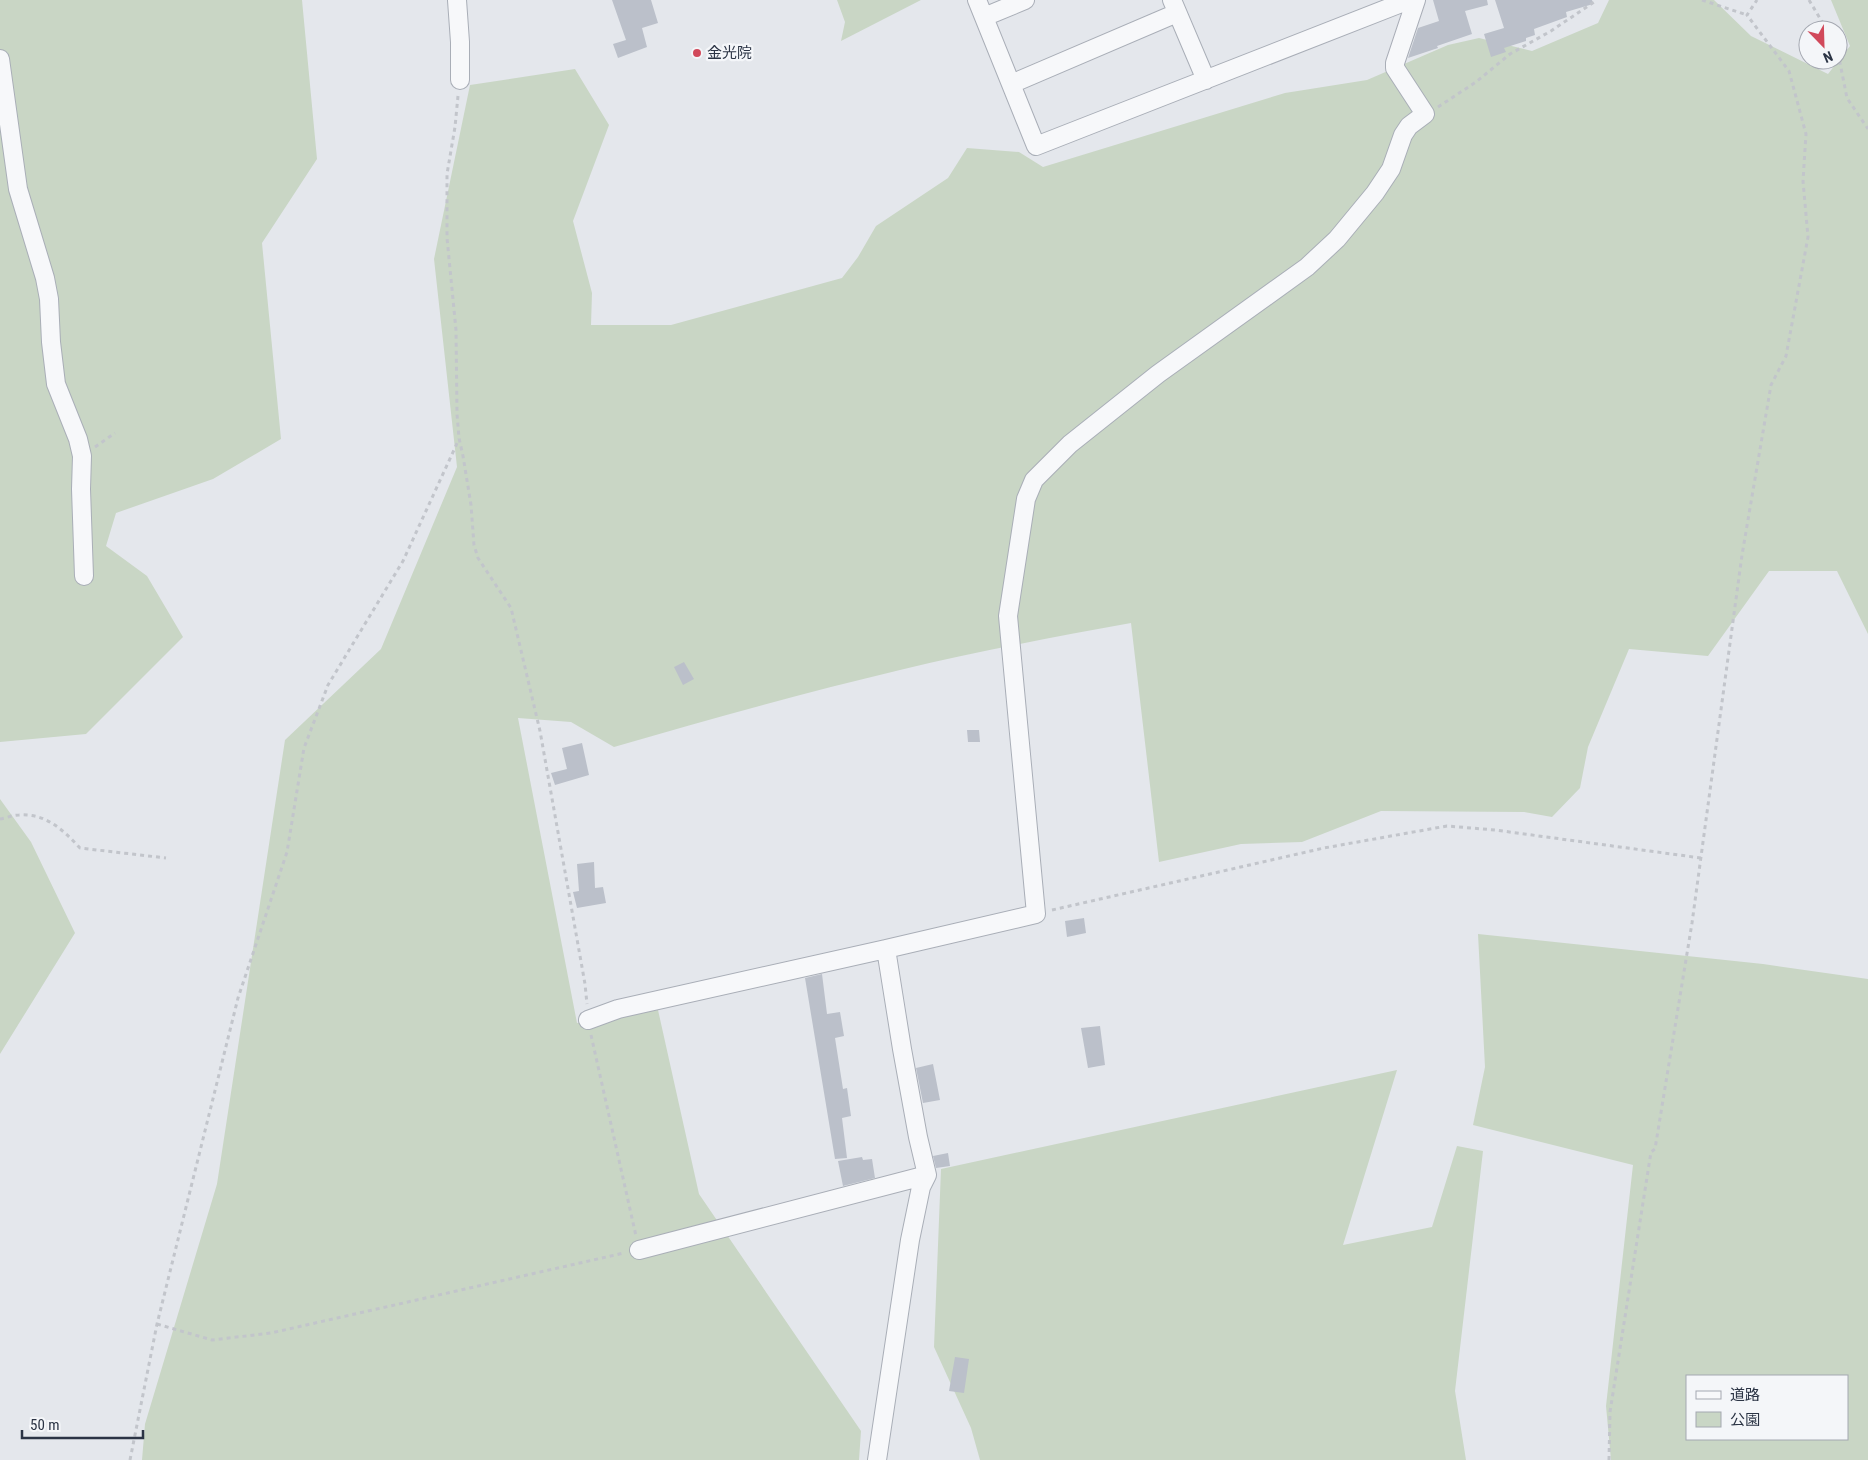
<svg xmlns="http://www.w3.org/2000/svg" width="1868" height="1460" font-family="'Roboto Condensed','Noto Sans JP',sans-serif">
<rect width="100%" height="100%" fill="#e4e7ec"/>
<path fill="#c9d6c5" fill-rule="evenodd" d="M0,0h302l15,159 -55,84 19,196 -68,40 -97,34 -10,33 41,30 36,61 -97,97 -86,8z
M837,0h84l-80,41 4,-19z
M1609,0h105l37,36 77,38 22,-28 -19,-46h37v634l-31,-63h-68l-61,85 -79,-7 -41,98 -8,41 -28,29 -28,-5 -143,-1 -79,31 -61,2 -82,18 -28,-239c-78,14 -155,29 -231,47 -96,23 -191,49 -286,77l-43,-25 -53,-4 59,305 81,-13 41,184 162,237 -2,29h-717l3,-36 72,-240 68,-444 96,-91 76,-182 -23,-208 36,-174 105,-16 34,56 -36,96 19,72 -1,32h80l171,-47 16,-21 18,-31 72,-48 19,-30 52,4 24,15 242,-74 82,-13 81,-35 31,-7 53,13 66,-28z
M0,799l31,43 44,91 -75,121z
M1478,934l285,30 105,15v481h-257l-5,-54 27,-241 -160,-40 12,-58zM1687,1376h160v63h-160z
M1397,1070l-54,175 89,-18 25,-81 26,5 -28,240 11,69h-486l-9,-32 -37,-81 7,-178z"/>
<path fill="#bbc0ca" d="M612,0h39l7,23 -16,5 5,19 -29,11 -5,-14 13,-4z
M1433,0h54l1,5 -23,6 7,23 -35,12 1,2 -30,10 10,-30 21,-7z
M1495,0h97l1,4 -27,8 1,5 -33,12 1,6 -9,3v3l-22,7 2,4 -15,5 -7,-23 20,-6z
M684,662l10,17 -11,6 -9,-18z
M967,730h12l1,12h-12z
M582,743l7,32 -34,10 -4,-12 16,-4 -5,-21z
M594,862l1,26 8,-1 3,16 -29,5 -4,-16 6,-1 -2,-27z
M1084,918l2,15 -19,4 -2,-16z
M822,974l5,40 13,-2 4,24 -9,2 8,51 4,-1 4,28 -9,2 5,40 -12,1 -30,-181z
M1100,1026l5,39 -17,3 -7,-40z
M933,1064l7,36 -17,3 -7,-35z
M948,1153l2,13 -14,2 -3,-12z
M862,1157l1,3 9,-1 3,19 -32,8 -5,-25z
M955,1357l14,2 -5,34 -15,-2z"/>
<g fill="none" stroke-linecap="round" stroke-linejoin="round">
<defs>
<path id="street" d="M457,0l3,42v38
M977,0l59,146 373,-146
M1172,0l34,80
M984,17l41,-17
M0,59l18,130 27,89 4,21 2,43 5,42 22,55 4,17 -1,33 3,87
M1011,84l166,-71
M588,1020l30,-11 268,-60
M639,1250l288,-75
M877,1460l33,-220 11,-53 6,-12 -9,-38 -16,-88 -16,-100 150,-35 -28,-298 18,-117 8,-19 36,-36 88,-70 149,-107 30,-28 38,-46 16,-24 12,-34 6,-9 16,-12 -30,-46v-5l21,-63"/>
</defs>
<use href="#street" stroke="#a9aeb7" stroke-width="20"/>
<path stroke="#c2c5cb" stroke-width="3" stroke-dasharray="4 4" stroke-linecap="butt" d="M1702,0l45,15
M1809,0l18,30
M1838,53l9,45 21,31
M458,96l-3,31 -8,47v64l9,92 1,84 2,24 4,18 8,49 3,40 4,13 33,50 29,123 45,253 2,20
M1438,107l38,-25 34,-28 41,-23 46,-31
M95,447l20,-14
M0,819c6,-1 13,-4 19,-4 27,-2 44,15 61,33l86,10
M1052,910l272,-62 123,-22 48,4 206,28
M591,1035l45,201
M157,1324l55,16 59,-7 353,-80
M130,1460l27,-136 81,-326 49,-146 17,-104 24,-63 75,-124 56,-122
M1609,1460l1,-48 41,-260 4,-3 37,-226 50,-368 29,-170 15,-29 22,-119 -5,-56 3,-47 -17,-63 -42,-56 10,-15"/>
<use href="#street" stroke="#f7f8fa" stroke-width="18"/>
</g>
<circle fill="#d1495b" stroke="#f4f6f9" stroke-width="2" cx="697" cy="53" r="5"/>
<g text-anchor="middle" stroke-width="4.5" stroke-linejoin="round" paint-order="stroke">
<g font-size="15" fill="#2b3445" stroke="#f4f6f9" text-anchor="start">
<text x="707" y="58">金光院</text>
</g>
</g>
<rect x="1686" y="1375" width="162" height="65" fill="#f4f6f9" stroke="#a4a8b1"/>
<rect x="1696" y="1391" width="25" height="8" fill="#f7f8fa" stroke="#a4a8b1"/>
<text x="1730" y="1400" font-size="15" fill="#2b3445">道路</text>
<rect x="1696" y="1412" width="25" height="15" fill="#c9d6c5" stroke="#a4a8b1"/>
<text x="1730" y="1425" font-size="15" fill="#2b3445">公園</text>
<g transform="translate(1823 45) rotate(157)"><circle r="24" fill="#f4f6f9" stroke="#a4a8b1"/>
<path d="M0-4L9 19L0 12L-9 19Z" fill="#d1495b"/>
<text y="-8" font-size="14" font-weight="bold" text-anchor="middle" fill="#2b3445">N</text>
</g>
<path d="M22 1430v8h121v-8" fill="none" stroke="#2b3445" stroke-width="2.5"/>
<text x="30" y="1430" font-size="15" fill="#2b3445" stroke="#f4f6f9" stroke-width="4" paint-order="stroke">50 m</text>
</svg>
